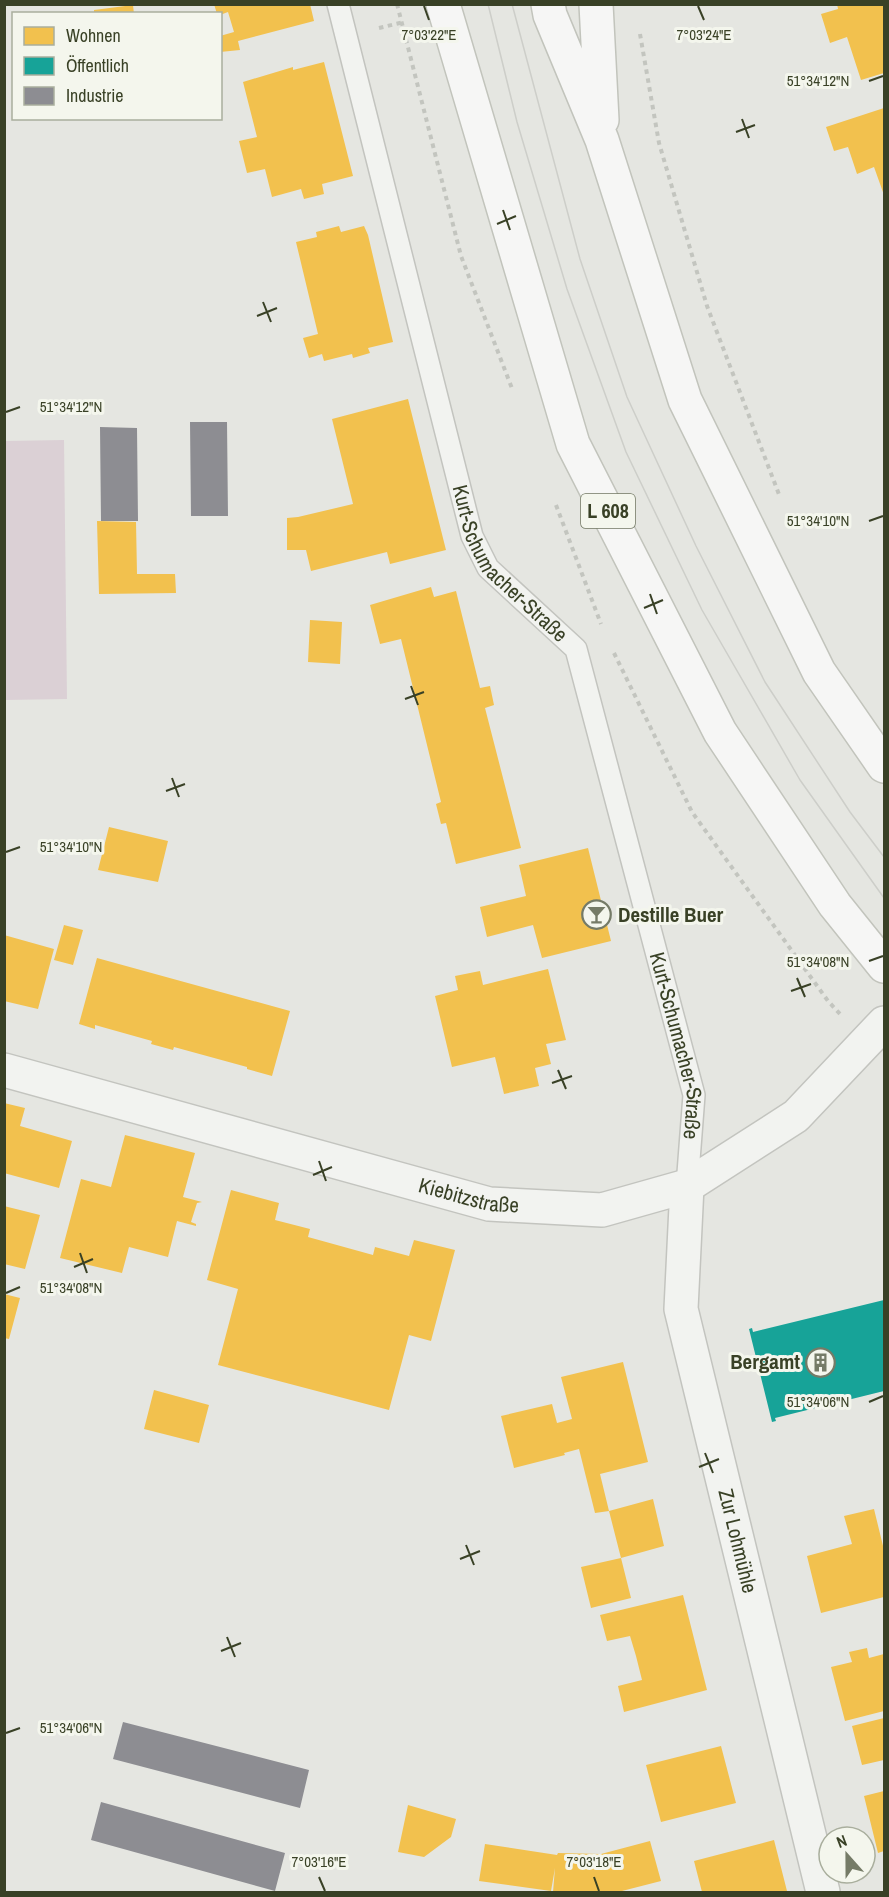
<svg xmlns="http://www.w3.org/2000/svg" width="889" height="1897" font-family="'Archivo Narrow',sans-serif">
<rect width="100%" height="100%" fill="#e5e6e1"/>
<path fill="#dbd0d5" d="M64,440l3,259 -62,1v-259z"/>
<path fill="#f2c14e" d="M214,4h96l4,17 -76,20 2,9 -20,2v-16l14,-4 -6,-20 -8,3 -3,-1z
M837,4h47v69l-23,7 -14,-43 -17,6 -9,-29 17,-5z
M133,5l1,9h-40v-4z
M324,62l29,114 -31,8 2,10 -20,5 -3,-10 -29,8 -7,-28 -18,4 -8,-32 18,-4 -14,-55 50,-15v3z
M884,108v87l-10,-28 -17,7 -9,-27 -14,4 -8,-24z
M339,226l2,6 23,-6 4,9 25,107 -25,6 2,5 -17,5 -1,-4 -28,7 -2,-7 -13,4 -6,-20 15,-4 -22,-92 21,-5 -1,-5z
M408,399l38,151 -56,14 -3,-12 -76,19 -5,-21h-19v-32l11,-1 55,-13 -21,-85z
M97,521l39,1 1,52h38l1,19 -77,1z
M431,587l3,10 22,-6 24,97 10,-2 4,19 -9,3 36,140 -65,16 -10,-41 -5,1 -5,-20 5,-2 -40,-163 -21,5 -10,-39z
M310,620l32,2 -2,42 -32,-2z
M109,827l59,14 -10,41 -60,-12z
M588,848l23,93 -69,17 -9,-33 -46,12 -7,-30 46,-11 -7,-31z
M64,925l19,5 -10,35 -19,-5z
M4,935l50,14 -16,60 -34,-8z
M97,958l193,53 -18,65 -25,-7v-2l-73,-20 -1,3 -22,-6 1,-3 -57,-16v4l-16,-5z
M548,969l18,71 -20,4 5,20 -16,4 4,18 -35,8 -9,-37 -43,10 -17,-71 23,-6 -3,-14 25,-5 3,14z
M4,1103l21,5 -5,18 52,15 -13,47 -55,-15z
M125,1135l70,18 -12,44 19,5 -5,1 -6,19 5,2v2l-19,-5 -9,36 -39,-10 -7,26 -62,-15 21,-79 30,8z
M231,1190l48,13 -4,17 35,9 -2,8 65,18 2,-8 34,9 5,-16 41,10 -24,91 -22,-6 -20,75 -171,-45 20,-76 -31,-9z
M4,1206l36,9 -15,54 -21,-5z
M4,1294l16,4 -11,41 -5,-1z
M623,1362l25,100 -48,12 9,37 -14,2 -16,-64 -15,4 1,2 -51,13 -13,-52 51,-12 5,19 15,-4 -11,-42z
M154,1390l55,15 -10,38 -55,-14z
M653,1499l11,47 -43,12 -12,-47z
M874,1509l10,41v47l-63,16 -14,-57 45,-12 -8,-28z
M621,1558l10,40 -40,10 -10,-41z
M683,1595l24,95 -83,22 -6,-26 24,-6 -6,-24 -6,-20 -23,5 -7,-26z
M867,1648l2,10 15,-4v57l-39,10 -14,-54 21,-5 -3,-10z
M884,1718v42l-22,5 -10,-39z
M721,1746l15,57 -75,19 -15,-57z
M884,1791v60l-6,2 -14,-57z
M408,1805l48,14 -5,18 -27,20 -26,-5z
M774,1840l13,51 -85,1 -8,-31z
M650,1841l11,40 -39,10 2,1h-71l2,-24 -4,23 -72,-10 6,-37 72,11 1,-2 43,1z"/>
<path fill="#17a398" d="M884,1300v91l-109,27 1,3 -4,1 -23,-93 3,-1 1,4z"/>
<path fill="#8d8d92" d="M190,422h37l1,94h-37z
M100,427l37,1 1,93h-37z
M123,1722l186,48 -9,38 -187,-49z
M101,1802l184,51 -10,38 -184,-51z"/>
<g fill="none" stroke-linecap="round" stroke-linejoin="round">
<defs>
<g id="service">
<path id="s1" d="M338,4l134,532 16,32 88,81 118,446 -7,91"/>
</g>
<g id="minor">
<path id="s2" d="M4,1070l485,134 113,6 85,-24 109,-70 88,-93"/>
<path id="s3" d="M687,1186l-6,123 142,583"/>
</g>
<path id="primary" d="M443,4l130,440 147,288 115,173 49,61
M548,4l2,11 52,125 83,260 134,272 65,94
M596,4l6,116"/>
</defs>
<use href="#service" stroke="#c3c4bf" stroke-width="24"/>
<use href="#minor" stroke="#c3c4bf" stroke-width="36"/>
<use href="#primary" stroke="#c2c4bc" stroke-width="36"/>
<path stroke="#c3c5bf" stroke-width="4" stroke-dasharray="4.5 4.5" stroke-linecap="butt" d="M397,4l64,252 52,135
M379,28l25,-6
M640,34l19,109 48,163 73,191
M556,505l45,119
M614,653l78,159 136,189 12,13"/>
<use href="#service" stroke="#f2f3f0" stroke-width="21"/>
<use href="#minor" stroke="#f2f3f0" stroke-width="33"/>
<use href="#primary" stroke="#f6f6f5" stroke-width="33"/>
<path stroke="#cdcec9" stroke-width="1.5" d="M488,4l29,118 50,167 59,163 76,158 98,170 84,118
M512,4l68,255 47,138 69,149 69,136 85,130 34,45"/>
</g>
<path fill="none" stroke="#394126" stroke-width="2" d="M424,6l5,14M698,6l6,14M869,81l14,-5M742,119l7,19M736,132l19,-7M503,210l7,20M497,224l19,-8M263,302l8,20M257,316l20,-8M6,412l14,-5M869,521l14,-5M650,594l7,20M644,608l19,-8M411,686l7,19M405,699l19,-7M172,778l7,19M166,791l19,-7M6,852l14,-5M869,961l14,-5M797,978l8,19M791,991l20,-7M558,1070l8,19M552,1083l20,-7M319,1161l7,20M313,1175l19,-8M80,1253l7,20M74,1267l19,-8M6,1293l14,-6M869,1402l14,-6M705,1453l8,20M699,1467l20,-8M466,1545l8,20M460,1559l20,-8M227,1637l8,20M221,1651l20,-8M6,1733l14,-5M319,1877l6,14M594,1877l5,14"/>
<defs>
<symbol id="bar-ring" viewBox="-11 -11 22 22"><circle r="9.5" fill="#f4f6ed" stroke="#757b67" stroke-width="1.5"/><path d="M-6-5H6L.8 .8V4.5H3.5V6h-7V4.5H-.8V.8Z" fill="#757b67"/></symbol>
<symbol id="building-ring" viewBox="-11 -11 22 22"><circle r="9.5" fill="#f4f6ed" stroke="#757b67" stroke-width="1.5"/><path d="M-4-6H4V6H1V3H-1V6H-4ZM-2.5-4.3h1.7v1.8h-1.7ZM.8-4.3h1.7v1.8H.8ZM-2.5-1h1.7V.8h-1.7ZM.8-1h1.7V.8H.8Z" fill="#757b67"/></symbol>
</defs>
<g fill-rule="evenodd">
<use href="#bar-ring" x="580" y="898" width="33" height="33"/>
<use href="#building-ring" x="804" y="1346" width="33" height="33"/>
</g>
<g text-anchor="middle" stroke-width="6" stroke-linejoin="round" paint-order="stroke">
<rect fill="#f4f6ed" stroke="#717762" stroke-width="1.5" x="581" y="494" width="54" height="34" rx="4.5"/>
<g font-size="20" font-weight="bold" fill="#394126">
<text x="608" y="518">L 608</text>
</g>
<g font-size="21" fill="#394126" stroke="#f4f6ed">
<text dy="7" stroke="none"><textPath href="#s1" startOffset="592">Kurt-Schumacher-Straße</textPath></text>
<text dy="7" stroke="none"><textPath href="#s1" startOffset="1114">Kurt-Schumacher-Straße</textPath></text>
<text dy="7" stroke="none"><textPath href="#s2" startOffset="482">Kiebitzstraße</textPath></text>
<text dy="7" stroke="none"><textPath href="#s3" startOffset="362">Zur Lohmühle</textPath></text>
</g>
<g font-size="21" font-weight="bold" fill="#394126" stroke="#f4f6ed" text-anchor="start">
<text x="618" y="922">Destille Buer</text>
<text x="800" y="1369" text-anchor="end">Bergamt</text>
</g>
</g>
<g font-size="15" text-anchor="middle" fill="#394126" stroke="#f4f6ed" stroke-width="6" stroke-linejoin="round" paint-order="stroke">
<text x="429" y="40">7°03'22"E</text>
<text x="704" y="40">7°03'24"E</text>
<text x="818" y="86">51°34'12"N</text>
<text x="71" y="412">51°34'12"N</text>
<text x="818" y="526">51°34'10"N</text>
<text x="71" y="852">51°34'10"N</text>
<text x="818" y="967">51°34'08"N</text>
<text x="71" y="1293">51°34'08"N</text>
<text x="818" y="1407">51°34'06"N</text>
<text x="71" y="1733">51°34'06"N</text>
<text x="319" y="1867">7°03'16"E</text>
<text x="594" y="1867">7°03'18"E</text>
</g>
<rect width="889" height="1897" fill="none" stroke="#394126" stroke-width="12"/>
<rect x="12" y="12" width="210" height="108" fill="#f4f6ed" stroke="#a9ae9d" stroke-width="1.5"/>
<rect x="24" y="27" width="30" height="18" fill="#f2c14e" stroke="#a9ae9d" stroke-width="1.5"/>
<text x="66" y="42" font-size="18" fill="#394126">Wohnen</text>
<rect x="24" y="57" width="30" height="18" fill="#17a398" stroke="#a9ae9d" stroke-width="1.5"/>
<text x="66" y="72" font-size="18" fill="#394126">Öffentlich</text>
<rect x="24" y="87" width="30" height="18" fill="#8d8d92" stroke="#a9ae9d" stroke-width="1.5"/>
<text x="66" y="102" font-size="18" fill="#394126">Industrie</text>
<g transform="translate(847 1855) rotate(339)"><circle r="28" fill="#f4f6ed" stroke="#a9ae9d" stroke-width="1.5"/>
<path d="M0-4.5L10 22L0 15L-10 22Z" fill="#757b67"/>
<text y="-9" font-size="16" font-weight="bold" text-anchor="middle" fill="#394126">N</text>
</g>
</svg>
